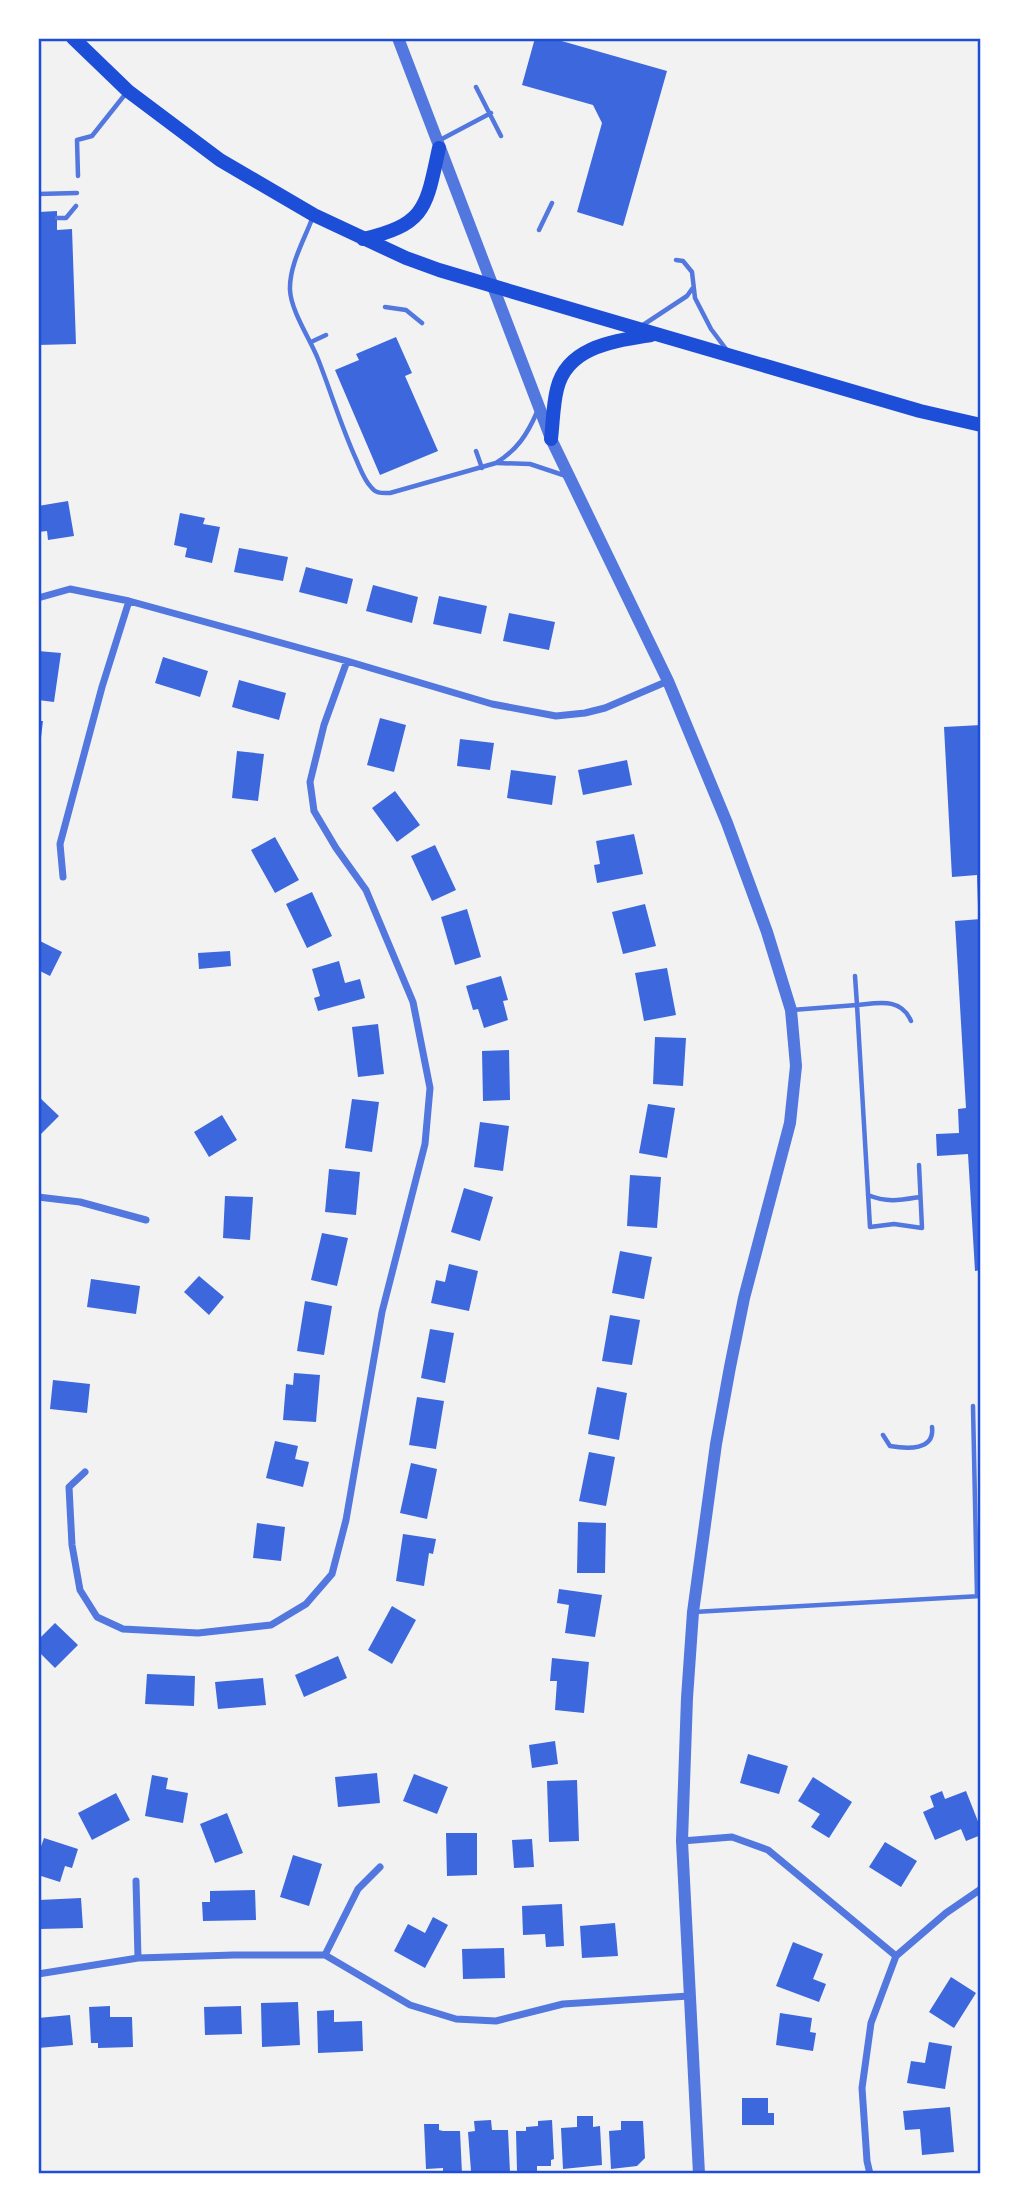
<svg xmlns="http://www.w3.org/2000/svg" width="1019" height="2212" font-family="'Source Sans 3',sans-serif">
<rect width="100%" height="100%" fill="#f2f2f2"/>
<path fill="#3d67dc" d="M535,38h16l116,33 -44,155 -46,-14 25,-89 -9,-18 -71,-20z
M57,211v19l15,-1 4,115 -38,1 1,-133z
M396,337l16,36 -7,3 33,75 -58,24 -45,-105 24,-10 -3,-6z
M68,501l6,35 -26,4 -1,-9 -9,1v-26z
M180,513l25,5 -2,6 17,3 -8,36 -27,-6 2,-9 -13,-3z
M239,548l49,9 -5,24 -49,-9z
M306,567l47,12 -6,25 -48,-12z
M373,585l45,12 -6,26 -46,-12z
M439,596l48,10 -6,28 -48,-10z
M509,613l46,9 -6,28 -46,-9z
M38,651l23,2 -7,49 -16,-2z
M163,657l45,14 -8,26 -45,-14z
M239,680l47,13 -7,27 -47,-13z
M380,718l26,7 -12,47 -27,-7z
M38,721h5l-3,25 -2,-1z
M981,725v182h-3l-1,-32 -25,2 -8,-150z
M460,739l34,4 -4,27 -33,-4z
M237,751l27,3 -6,47 -26,-3z
M627,760l5,25 -49,10 -5,-25z
M511,770l45,6 -4,29 -45,-7z
M395,791l25,34 -23,17 -25,-34z
M634,834l9,40 -46,9 -3,-18 6,-1 -4,-23z
M275,837l24,43 -24,13 -24,-43z
M435,845l21,45 -24,11 -21,-45z
M312,892l20,44 -25,12 -21,-44z
M645,904l11,42 -33,8 -11,-42z
M467,909l14,48 -26,8 -14,-48z
M981,919v351l-6,1 -7,-117 -31,2 -1,-22 23,-1 -1,-24 8,-1 -11,-187z
M38,940l24,12 -12,24 -12,-6z
M230,951l1,15 -32,3 -1,-16z
M339,961l6,22 15,-4 5,19 -47,13 -4,-13 6,-2 -8,-27z
M667,968l9,47 -32,6 -9,-48z
M501,976l7,24 -5,1 5,19 -24,8 -6,-19 -5,1 -7,-24z
M378,1024l6,50 -26,3 -6,-50z
M655,1037l31,1 -3,48 -30,-2z
M509,1050l1,50 -27,1 -1,-50z
M38,1096l21,20 -21,21z
M352,1099l27,3 -7,50 -27,-4z
M648,1104l27,4 -8,50 -28,-5z
M222,1115l15,25 -28,17 -15,-25z
M480,1122l29,4 -6,45 -29,-4z
M329,1169l31,3 -4,43 -31,-3z
M630,1175l31,2 -4,51 -30,-2z
M464,1188l29,9 -13,44 -29,-9z
M225,1196l28,1 -3,43 -27,-2z
M322,1233l26,5 -11,48 -26,-6z
M620,1251l32,6 -8,42 -32,-6z
M449,1264l29,7 -9,40 -38,-8 5,-23 9,2z
M199,1276l25,21 -15,18 -25,-23z
M91,1279l49,7 -4,28 -49,-7z
M305,1301l27,5 -8,49 -27,-4z
M610,1315l30,5 -8,45 -30,-4z
M430,1329l24,4 -9,50 -24,-5z
M294,1373l26,2 -4,47 -33,-2 3,-36 7,1z
M53,1380l37,4 -3,29 -37,-4z
M597,1387l30,6 -8,47 -31,-6z
M417,1397l27,4 -8,48 -27,-4z
M275,1441l23,5 -3,13 14,3 -6,25 -37,-9z
M589,1452l26,5 -9,49 -27,-5z
M411,1463l26,6 -10,50 -27,-6z
M578,1522l28,1 -1,50h-28z
M257,1523l28,4 -4,34 -28,-3z
M403,1534l33,5 -3,15 -4,-1 -5,33 -28,-5z
M559,1589l43,6 -7,42 -30,-4 4,-28 -12,-2z
M392,1606l24,14 -24,44 -24,-14z
M55,1623l23,22 -23,23 -17,-17v-11z
M338,1656l9,22 -43,19 -9,-22z
M552,1658l37,4 -5,51 -29,-3 2,-29h-7z
M147,1674l48,2 -1,30 -49,-2z
M263,1678l3,27 -48,4 -3,-27z
M555,1741l3,23 -26,4 -3,-23z
M748,1754l40,12 -9,28 -39,-11z
M377,1773l3,30 -42,4 -3,-30z
M414,1774l34,13 -11,27 -34,-13z
M152,1775l16,3 -2,11 22,4 -5,30 -38,-7z
M813,1777l39,25 -23,36 -18,-11 9,-13 -22,-13z
M577,1780l2,61 -30,1 -2,-61z
M942,1791l3,8 21,-8 15,38v6l-15,6 -5,-12 -26,11 -12,-28 11,-5 -4,-11z
M116,1793l14,27 -38,20 -14,-27z
M227,1813l16,40 -28,10 -15,-39z
M446,1833h31v42l-30,1z
M44,1838l34,11 -6,19 -7,-2 -5,16 -22,-7v-20z
M532,1839l2,28 -20,1 -2,-28z
M885,1842l32,19 -16,26 -32,-20z
M293,1855l29,9 -13,42 -29,-9z
M255,1890l1,30 -53,1 -1,-19h8v-11z
M81,1898l2,30 -43,1 -1,-29z
M562,1904l2,42 -18,1 -1,-13 -22,1 -1,-29z
M433,1917l15,8 -23,43 -31,-17 14,-27 17,9z
M615,1923l3,33 -36,2 -2,-32z
M793,1942l30,12 -10,25 13,5 -7,18 -43,-16z
M504,1948l1,30 -42,1 -1,-30z
M951,1977l25,16 -22,35 -25,-16z
M298,2002l2,43 -38,2 -1,-44z
M110,2006v11h22l1,30 -35,1v-5h-7l-2,-36z
M241,2006l1,28 -37,1 -1,-28z
M334,2010v12l28,-1 1,30 -45,2 -1,-42z
M780,2013l32,5 -2,14 6,1 -3,18 -37,-6z
M70,2015l3,30 -35,3v-30z
M929,2042l23,4 -7,43 -38,-6 4,-22 14,2z
M742,2098h26v15h6v12h-32z
M950,2107l4,45 -32,3 -2,-26 -15,1 -2,-19z
M577,2116h16v11l7,-1 2,39 -39,4 -2,-41 16,-1z
M491,2120l1,10h16l2,42 -39,-1 -3,-39 7,-1 -1,-10z
M552,2120l2,39 -3,1v6h-14v5h-20l-1,-40h10v-4l12,-1v-5z
M621,2121h22l2,37 -8,8 -26,3 -2,-38 12,-1z
M424,2124h15v6l4,1h17l2,43h-19v-6l-17,1z"/>
<g fill="none" stroke-linecap="round" stroke-linejoin="round">
<path stroke="#5277de" stroke-width="4.5" d="M476,87l25,49
M438,141l53,-28
M78,176l-1,-36 15,-4 35,-44
M38,194l39,-1
M57,218h9l10,-12
M38,219h1
M312,219c-8,21 -23,47 -22,71 1,21 20,49 28,69 13,33 23,67 38,100 4,9 8,21 15,28 5,7 11,6 19,6l106,-30c21,-13 31,-28 41,-51
M539,230l13,-27
M676,260l7,1 9,11 3,26 16,31 15,20
M385,307l21,3 16,13
M643,325l44,-29 5,-7
M311,342l15,-7
M476,451l6,17
M497,463l33,1 36,12
M792,1010l65,-5 -2,-29
M911,1021c-10,-24 -33,-18 -54,-16l13,222 24,-3 28,4 -3,-63
M868,1195c19,8 33,5 52,2
M973,1406l4,190
M883,1435l7,11c17,3 45,5 42,-19
M694,1612l287,-16"/>
<path stroke="#5277de" stroke-width="7" d="M38,598l32,-9 59,12 218,60 145,43 64,12 29,-3 20,-5 63,-27
M63,877l-3,-33 42,-157 27,-86
M38,1197l42,5 66,18
M85,1472l-16,15 3,58 8,45 17,27 26,12 75,4 73,-8 35,-21 26,-30 14,-54 36,-208 43,-168 5,-56 -17,-86 -47,-112 -30,-42 -22,-37 -4,-29 14,-57 23,-64
M682,1841l50,-4 36,13 128,106
M136,1881l2,77
M325,1955l33,-66 22,-22
M38,1974l100,-16 96,-3h91l85,50 46,14 40,2 67,-17 126,-8
M870,2174l-3,-13 -5,-73 9,-65 25,-67 50,-43 35,-24"/>
<path stroke="#5277de" stroke-width="12" d="M398,38l154,403 116,240 59,142 40,109 24,78 5,56 -6,57 -46,175 -14,69 -14,77 -23,168 -6,86 -5,143 17,333"/>
<path stroke="#1d4ed8" stroke-width="14" d="M73,38l55,53 92,69 94,55 92,43 33,12 152,45 329,96 61,14
M363,239c64,-15 63,-32 76,-91
M551,439c2,-17 2,-34 6,-50 10,-43 58,-48 94,-54"/>
</g>
<rect width="1019" height="2212" fill="none" stroke="#ffffff" stroke-width="80"/>
<rect x="40" y="40" width="939" height="2132" fill="none" stroke="#1d4ed8" stroke-width="2.5"/>
</svg>
